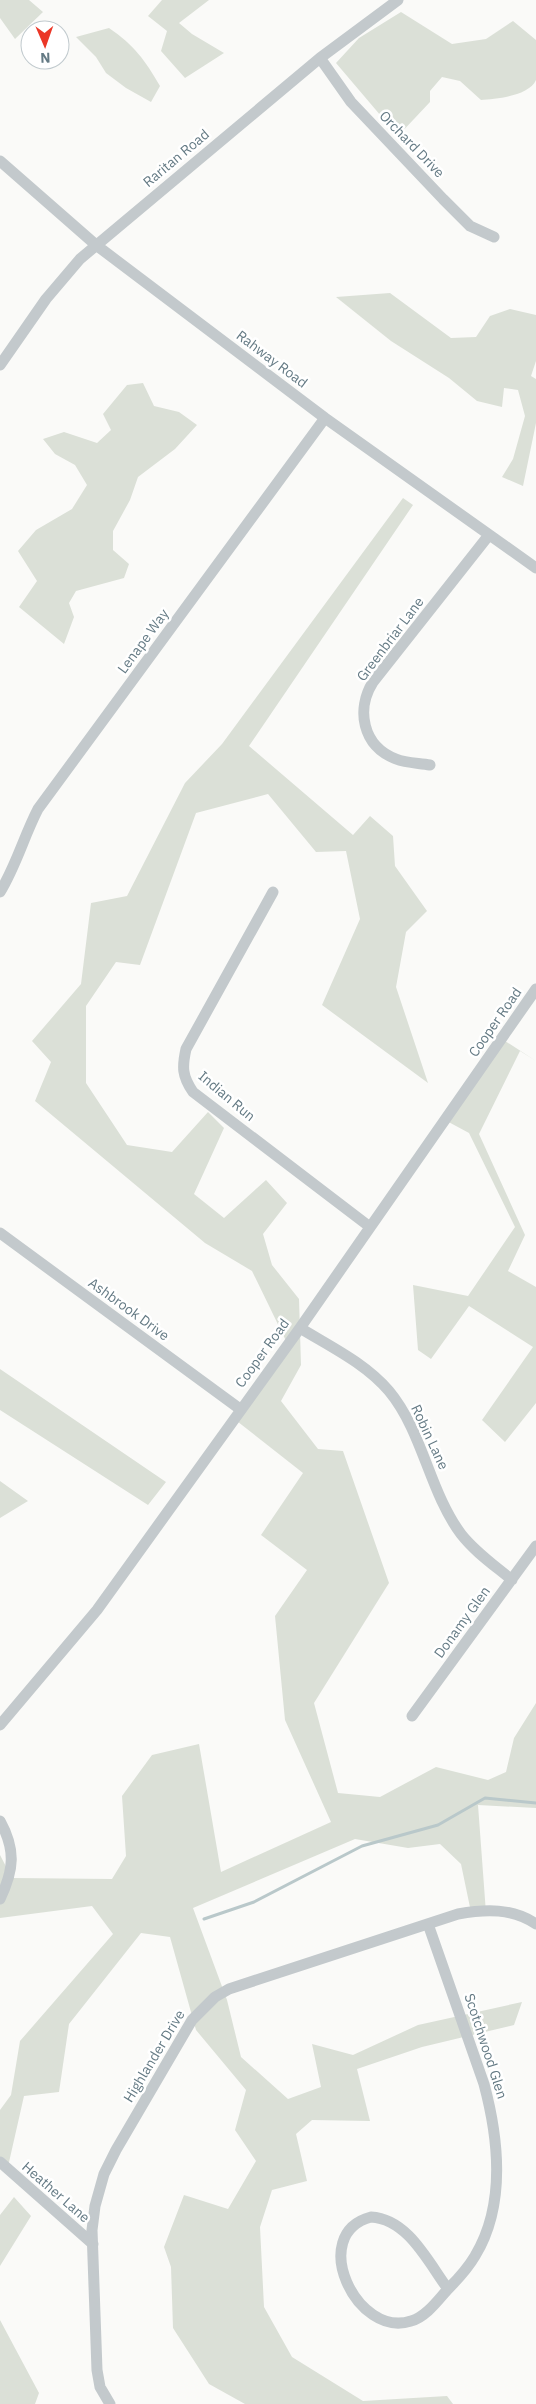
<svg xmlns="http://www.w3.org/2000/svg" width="536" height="2404" font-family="'IBM Plex Sans',sans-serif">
<rect width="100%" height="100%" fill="#fafaf8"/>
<path fill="#dbe0d7" d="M0,0h29l14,12 -28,27 -15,-21z
M162,0h47l-30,23 13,11 32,19 -39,25 -24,-27 6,-20 -19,-15z
M401,12l51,32 34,-5 27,-18 23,19c0,11 0,30 0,40 -7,16 -40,19 -55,20l-21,-19 -18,-4 -12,14v11l-32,34 -62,-73 23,-25z
M109,28c25,17 36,32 51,58l-9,16 -25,-14 -20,-15 -10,-16 -20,-20z
M390,293l61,45 25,-1 14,-21 20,-7 26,6v46l-5,15 5,3v44l-13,63 -21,-9 11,-18 12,-43 -7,-26 -14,-2 -2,19 -25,-6 -28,-23 -58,-37 -55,-44z
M143,383l11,23 25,6 18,13 -22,24 -37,28 -8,23 -17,31v19l16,14 -5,14 -48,13 -7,12 5,14 -10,27 -45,-37 18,-26 -19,-30 18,-21 36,-21 15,-24 -12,-20 -20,-11 -12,-15 21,-7 33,11 14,-13 -8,-16 24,-29z
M403,498l10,7 -164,241 104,89 17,-19 23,20 2,30 32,45 -21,21 -10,55 32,96 -106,-78 38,-86 -14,-68 -30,1 -48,-58 -72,19 -56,152 -24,-3 -30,44v77l41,62 45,7 36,-40 16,16 -30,66 30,24 42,-38 21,23 -24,31 9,31 27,34 2,66 -20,36 37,48 25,2 46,132 -75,120 24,90 42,4 56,-30 52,13 18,-8 8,-34 22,-35v105l-58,-3 8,108 -14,4 -11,-53 -21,-20 -32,4 -53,-9 -162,69 34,92 14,57 47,42 33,-12 -9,-43 41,11 65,-30 104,-23 -8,23 -92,22 -65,22 13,52 -58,-1 -16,14 11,47 -35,9 -12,37 4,80 28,50 71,44 84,-5 6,8h-208l-36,-20 -36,-56 -2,-61 -7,-20 20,-52 44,14 28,-48 -21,-31 11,-40 -50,-60 -26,-93 -29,-4 -72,91 -10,68 -35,4 -17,75 -7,-7v-54l11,-15 9,-54 93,-107 -21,-28 -92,12v-63l12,23 100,1 14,-23 -4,-60 30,-41 47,-11 22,128 110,-50 -46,-102 -10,-104 32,-46 -46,-35 42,-62 -70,-55 55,-73 -36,-74 -47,-28 -170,-142 16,-39 -19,-21 49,-57 10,-81 36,-7 58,-113 37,-39z
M499,1037l37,24 -16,-10 -41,83 46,101 -17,36 28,16v116l-31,39 -23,-22 51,-73 -64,-41 -38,53 -13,-9 -5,-65 55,11 47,-69 -46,-94 -26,-14z
M0,1369l166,113 -18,23 -148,-95z
M0,1481l28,20 -28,17z
M14,2197l17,19 -31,50v-51z
M0,2320l39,73 -4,11h-35z"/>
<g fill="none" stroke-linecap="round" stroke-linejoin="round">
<path stroke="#b9c8ca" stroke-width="3" d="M204,1919l50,-17 108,-56 76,-21 47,-27 51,5"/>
<path stroke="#c3c9cc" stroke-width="11" d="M320,58l31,44 92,97 27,27 24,11
M0,161l96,84 229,173 211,150
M0,365l46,-66 34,-40 240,-201 78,-58
M430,765c-11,-2 -24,-2 -34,-6 -34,-13 -40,-50 -23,-77l116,-147
M0,892c16,-26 24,-56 38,-83l287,-391
M273,892l-87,157c-4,18 -4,27 7,43l177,135
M0,1233l240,176
M300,1328c31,19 65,35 89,63 34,41 40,100 72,143 14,18 33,31 51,46
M412,1716l124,-170
M0,1725l97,-115 203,-282 236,-339
M0,1821c16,29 14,49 0,78
M428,1924l56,160c15,56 22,121 -9,172 -7,12 -17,23 -27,33
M0,2162l93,82
M371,2217c37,2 57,45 77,72 -10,11 -22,28 -37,32 -54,18 -104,-87 -40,-104z
M110,2404l-10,-17 -3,-17 -5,-140 3,-24 9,-32 12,-24 76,-130 23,-23 14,-8 229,-75c28,-5 54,-6 78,10"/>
</g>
<g text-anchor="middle" stroke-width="5" stroke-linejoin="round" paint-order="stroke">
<g font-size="14" fill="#647a84" stroke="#fff">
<text transform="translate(412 144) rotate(46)" y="5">Orchard Drive</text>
<text transform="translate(176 158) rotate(-40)" y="5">Raritan Road</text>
<text transform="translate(272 359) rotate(37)" y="5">Rahway Road</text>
<text transform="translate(390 639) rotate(-53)" y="5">Greenbriar Lane</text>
<text transform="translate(143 641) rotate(-54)" y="5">Lenape Way</text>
<text transform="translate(495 1022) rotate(-55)" y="5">Cooper Road</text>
<text transform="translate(227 1096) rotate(40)" y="5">Indian Run</text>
<text transform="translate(129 1309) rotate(36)" y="5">Ashbrook Drive</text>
<text transform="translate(262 1353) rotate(-54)" y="5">Cooper Road</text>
<text transform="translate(430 1437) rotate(65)" y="5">Robin Lane</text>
<text transform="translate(462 1622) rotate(-54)" y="5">Donamy Glen</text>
<text transform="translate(486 2046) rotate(72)" y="5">Scotchwood Glen</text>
<text transform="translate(154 2056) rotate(-59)" y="5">Highlander Drive</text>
<text transform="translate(56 2192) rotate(41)" y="5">Heather Lane</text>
</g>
</g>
<g transform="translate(45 45) rotate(178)"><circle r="24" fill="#ffffff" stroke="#c1cace"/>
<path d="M0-4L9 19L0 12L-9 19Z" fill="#eb3727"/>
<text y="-8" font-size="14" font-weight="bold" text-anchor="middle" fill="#647a84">N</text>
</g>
</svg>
